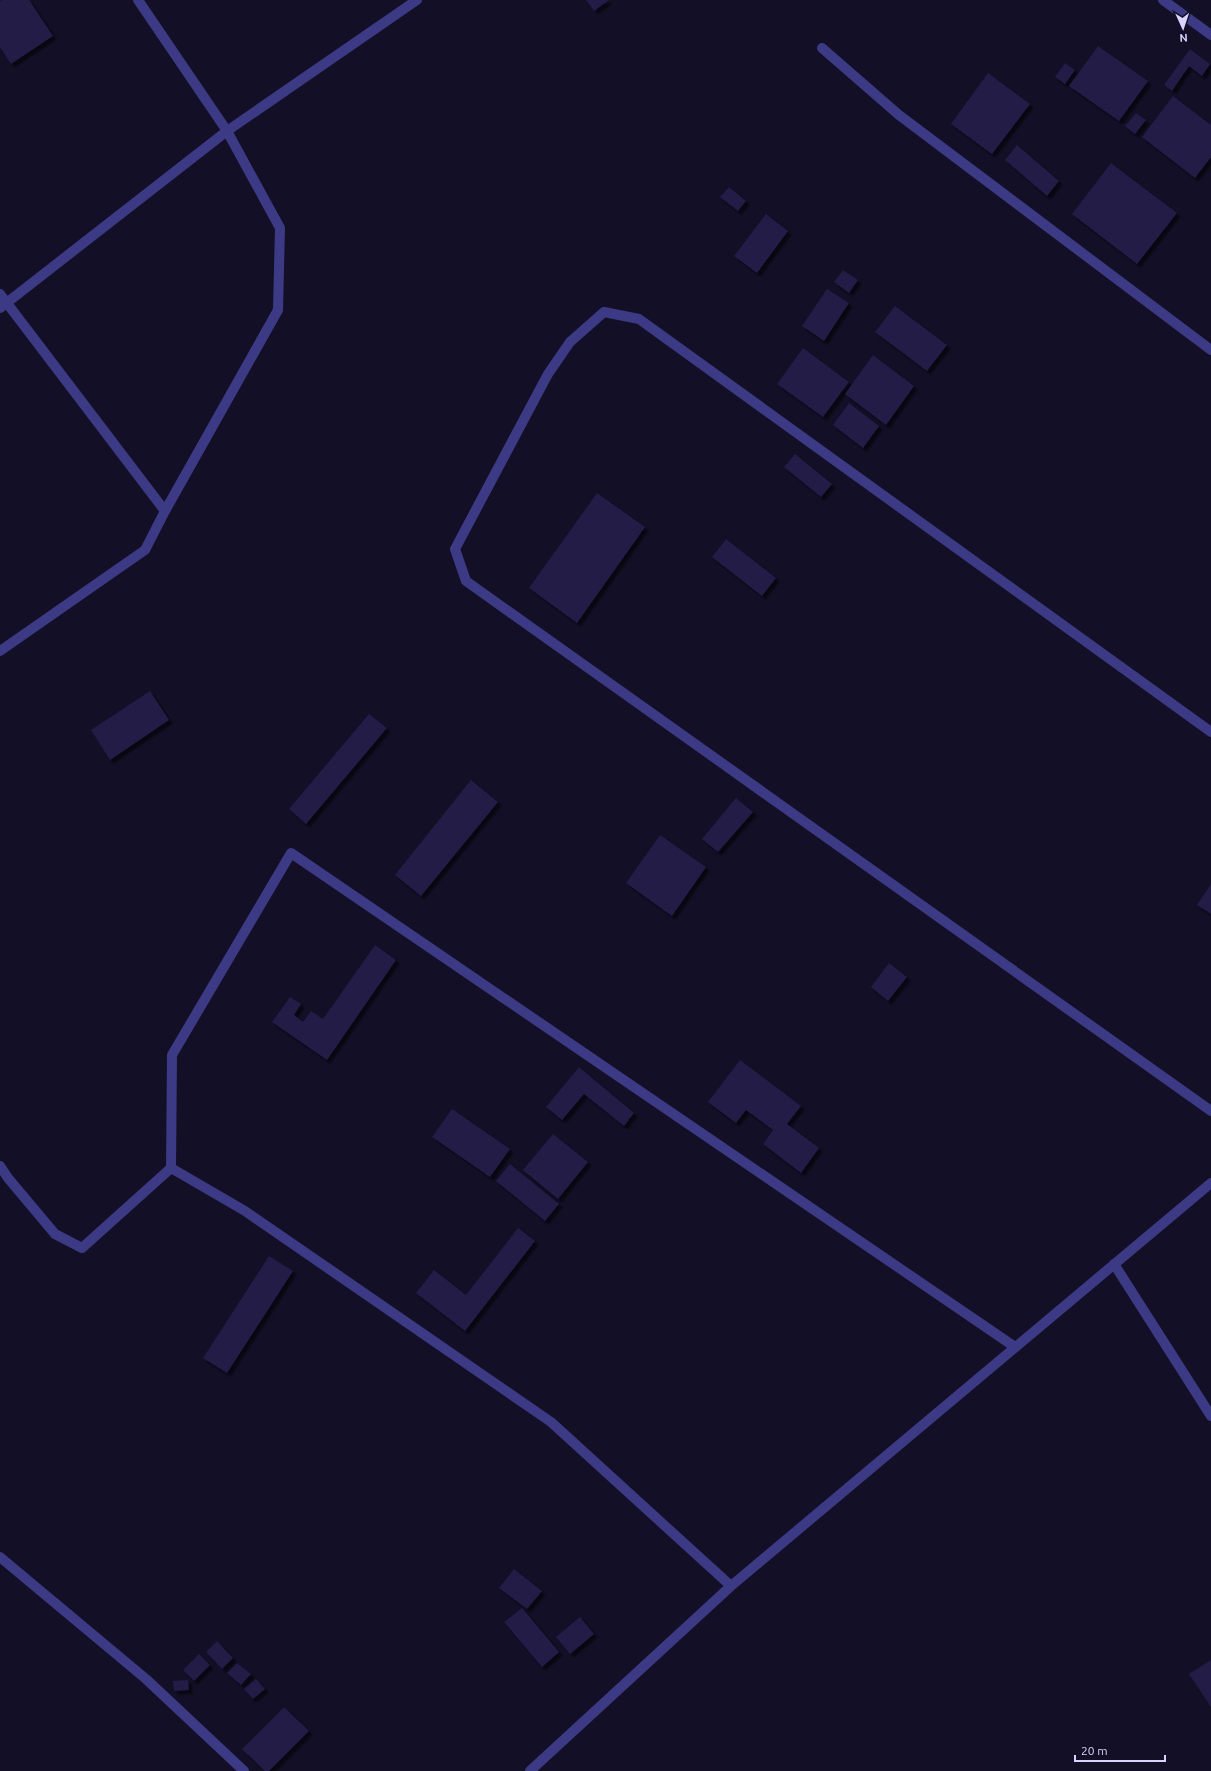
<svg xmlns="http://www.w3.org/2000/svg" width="1211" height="1771" font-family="Ubuntu,sans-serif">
<defs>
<filter id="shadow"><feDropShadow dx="3.5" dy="3.5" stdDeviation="1" flood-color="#0009"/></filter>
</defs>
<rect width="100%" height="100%" fill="#130f26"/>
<path fill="#241b47" filter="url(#shadow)" d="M2,0h27l24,36 -42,28 -11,-17v-46z
M586,0h23l-15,11z
M1098,46l50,35 -29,40 -50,-35z
M1190,49l20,15 -8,12 -13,-10 -17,25 -8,-6z
M1065,63l10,7 -10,14 -10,-7z
M988,73l42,31 -38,50 -41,-30z
M1173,96l38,29v32l-16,21 -53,-41z
M1136,113l10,7 -11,14 -10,-8z
M1017,145l42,36 -12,15 -42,-36z
M1111,163l66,50 -40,51 -65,-50z
M729,187l17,14 -8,10 -18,-14z
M766,214l22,17 -31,42 -23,-17z
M843,270l15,10 -9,13 -15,-11z
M827,289l22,14 -25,38 -22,-15z
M895,306l52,39 -20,26 -52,-39z
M803,348l46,34 -26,35 -46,-33z
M873,355l41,31 -28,39 -41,-31z
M849,403l30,23 -16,22 -30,-23z
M795,454l37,30 -11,13 -37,-30z
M597,493l48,34 -68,96 -48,-35z
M726,539l50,39 -14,18 -50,-39z
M150,691l19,29 -59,40 -19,-30z
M369,714l18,14 -81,96 -17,-15z
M471,780l27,22 -77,94 -26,-21z
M736,798l17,14 -35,40 -16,-13z
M660,835l46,32 -34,49 -46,-33z
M1211,884v30l-14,-9z
M375,945l21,15 -69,100 -55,-38 18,-25 11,7 -7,11 9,7 8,-11 12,8z
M889,963l18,14 -19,24 -17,-14z
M740,1060l61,46 -14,18 32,24 -18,25 -38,-29 10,-14 -27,-20 -10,13 -28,-21z
M579,1067l55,46 -10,13 -40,-32 -22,26 -16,-13z
M452,1109l58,40 -20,28 -58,-40z
M553,1134l35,28 -30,37 -35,-29z
M510,1164l49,40 -14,17 -49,-40z
M518,1228l17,13 -70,90 -49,-38 18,-23 32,25z
M269,1256l24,15 -66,102 -24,-15z
M514,1569l28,22 -15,18 -28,-21z
M522,1608l37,44 -17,15 -38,-45z
M580,1617l14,17 -24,20 -14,-17z
M217,1641l16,17 -11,11 -16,-17z
M199,1654l11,11 -16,16 -11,-11z
M1211,1660v47l-22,-33z
M237,1663l14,11 -10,11 -14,-12z
M256,1679l9,10 -12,10 -9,-10z
M188,1680l1,10 -15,1 -1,-10z
M284,1707l25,24 -40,40h-4l-23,-22z"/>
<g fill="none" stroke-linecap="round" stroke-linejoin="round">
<path stroke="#3d3a85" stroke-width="10" d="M1163,0l48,35
M822,48l77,67 312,235
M0,294l165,217
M0,308l227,-177 190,-131
M0,651l145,-101 20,-39 113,-201 2,-82 -53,-97 -89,-131
M1211,732l-572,-413 -35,-7 -34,30 -22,32 -93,175 11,32 745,530
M0,1166l8,12 47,56 27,14 89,-80 1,-113 119,-202 724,494
M171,1168l74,43 306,211 180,164
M1114,1264l97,152
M0,1557l146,122 98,92
M530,1771l201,-185 480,-403"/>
</g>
<g transform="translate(1183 28) rotate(177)" stroke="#130f26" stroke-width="3" paint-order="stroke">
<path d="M0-3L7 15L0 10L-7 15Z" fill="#d9d4ff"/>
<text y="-6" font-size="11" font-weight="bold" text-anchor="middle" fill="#d9d4ff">N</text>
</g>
<path d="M1075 1755v6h90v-6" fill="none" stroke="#d9d4ff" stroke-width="2"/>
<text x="1081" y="1755" font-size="12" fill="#d9d4ff" stroke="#130f26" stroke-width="3" paint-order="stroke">20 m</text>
</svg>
